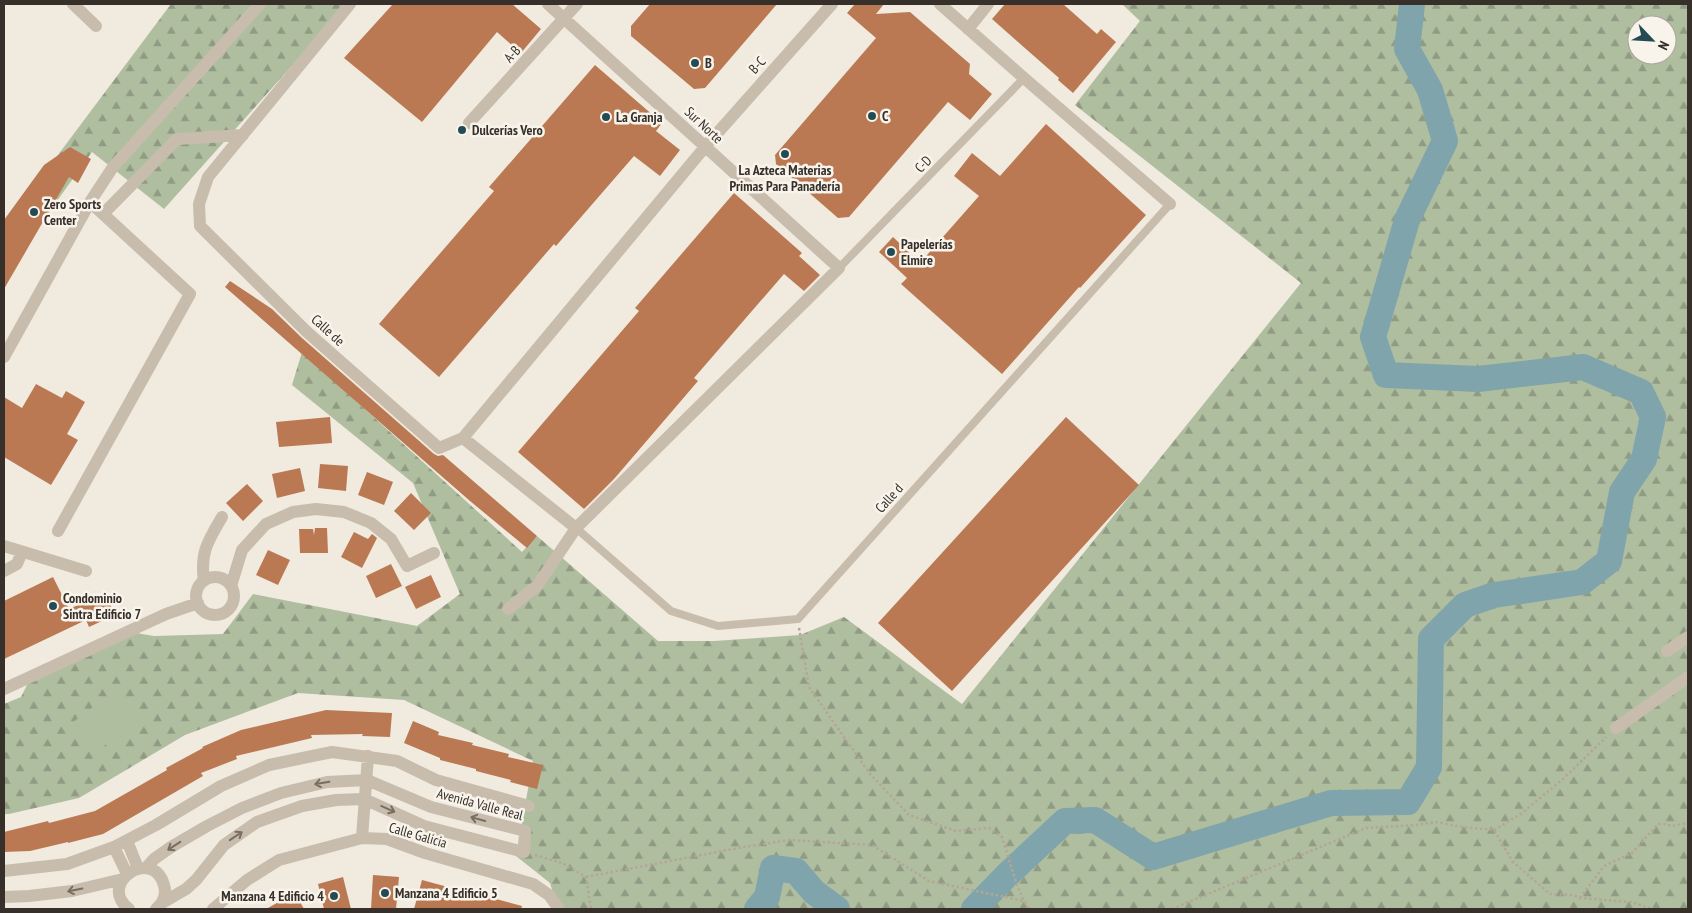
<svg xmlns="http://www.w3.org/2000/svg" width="1692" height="913" font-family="'PT Sans Narrow',sans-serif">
<defs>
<pattern id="forest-firs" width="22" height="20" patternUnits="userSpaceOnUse" patternTransform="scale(1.25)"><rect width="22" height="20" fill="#b0bea0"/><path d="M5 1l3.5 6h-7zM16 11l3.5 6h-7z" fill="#909b83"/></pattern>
</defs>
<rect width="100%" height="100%" fill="#f0eadf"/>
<path fill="url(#forest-firs)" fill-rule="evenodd" d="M171,4h176l-183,205 -72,-57 -88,123v-48z
M1122,4h566v905h-1130l-8,-26 -34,-27 17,-95 -129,-61 -106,-7 -113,42 -106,63 -70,16h-5v-110l17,-7 9,-18 106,-46 18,3 69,-2 30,-40 164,32 43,-32 -47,-111 -121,-98 10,-33 220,200 15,-16 121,105h57l85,-6 44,-18 118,87 339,-421 -226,-178 65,-84zM1637,25h30v30h-30z"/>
<path fill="#b0bea0" d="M118,688l23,29 -46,36 -23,-30z"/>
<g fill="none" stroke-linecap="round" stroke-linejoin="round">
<path stroke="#80a4ab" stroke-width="26" d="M757,909l10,-12 6,-29 23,3 18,21 23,17
M974,909l33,-34 58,-54 30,-1 58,37 178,-54 77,-1 21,-35 2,-128 34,-34 29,-10 88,-13 27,-21 13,-69 22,-33 9,-42 -12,-25 -58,-25 -105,12 -92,-4 -13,-38 34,-117 38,-79 -15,-51 -23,-41 5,-45"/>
</g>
<path fill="#ba7953" d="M393,4h119l29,25 -20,24 -24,-21 -75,90 -78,-64z
M650,4h127l-72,84 -11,1 -63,-53v-10z
M855,4h29l-8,10 34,-2 60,52 -1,10 23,20 -22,26 -22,-18 -99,115 -11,1 -62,-54 -1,-9 101,-117 -29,-25z
M1005,4h58l34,30 4,-5 15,13 -43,51 -15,-13 1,-2 -67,-59z
M595,65l67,58 -6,8 24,19 -20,26 -26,-20 -78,90 -2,-2 -115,133 -60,-53 115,-133 -5,-4z
M1046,124l100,91 -66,73 -1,-1 -77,87 -101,-90 6,-6 -28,-26 14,-15 27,26 59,-67 -25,-20 18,-23 28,23z
M70,147l21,12 -13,24 -9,-6 -65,112v-69l40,-55z
M734,193l68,60 -3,3 21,19 -16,16 -20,-17 -90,104 4,3 -84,98 -30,30 -66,-57 121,-141 -4,-3z
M230,281l42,28 30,29 132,116 4,2 5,-1 94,81 -10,12 -57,-47 -245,-214z
M36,384l26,14 4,-7 19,11 -18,32 11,6 -27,45 -47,-28v-60l18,11z
M330,417l2,26 -53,4 -3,-25z
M1066,417l73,68 -187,206 -74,-68z
M320,464l28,2 -2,25 -28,-3z
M300,468l5,23 -28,7 -5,-24z
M367,472l26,10 -9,23 -26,-10z
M247,484l16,17 -20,20 -17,-18z
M411,493l20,20 -17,17 -20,-19z
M315,528h12l1,25h-28l-1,-24h14l1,6z
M354,532l14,7 4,-5 5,4 -15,30 -21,-11z
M268,550l22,10 -12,25 -22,-10z
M391,564l11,22 -26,12 -10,-22z
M431,575l10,22 -25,12 -11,-22z
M53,577l16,32 36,-16 10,22 -26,12 -3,-7 -82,39v-58z
M326,710l66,3 -2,24 -28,-1 1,-2 -52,1 1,3 -76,18 1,3 -36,14 2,3 -100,58 -35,9v-1l-38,9 -26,1v-20l44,-11 1,2 46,-12 72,-41 -1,-2 37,-20 -1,-1 39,-17z
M413,721l26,11 -1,3 35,8 -1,2 37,9 -1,3 35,8 -6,24 -27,-7 1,-2 -35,-9v-2l-36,-9v-2l-36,-15z
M373,875l26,2 -3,32h-25z
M343,877l8,32h-27l-6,-25z
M422,880l37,10v-1l63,17 -1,3h-107z
M295,893l9,16h-38z"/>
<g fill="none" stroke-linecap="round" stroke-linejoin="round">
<path stroke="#b3a696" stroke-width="2.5" stroke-dasharray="2.5 2.5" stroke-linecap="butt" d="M799,628l10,59 61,87 39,41 47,16 33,-3 13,9 15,48 7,16
M1494,830l28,-17 41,-34 43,-42
M535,855l27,8 24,14 5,32
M586,877l152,-29 51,-8 83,5 57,36 95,20 4,8
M1580,898l24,-32 28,-13 26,-29h8l5,2 17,-3
M1172,909l194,-81 50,-3 20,-3 26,5 32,3 19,32 37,32 23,1 7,3 51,4 21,7"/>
<path stroke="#c8bcac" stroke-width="8" d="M839,268l185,-190
M576,528l95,83 47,15 80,-7 372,-415"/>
<path stroke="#c8bcac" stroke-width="12" d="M73,4l23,22
M350,4l-142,173 -9,27 1,22 107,106 132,116 24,-10 242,-291 127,-143
M548,4l291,264 -263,260
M940,4l84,74 146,126
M968,29l20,-25
M469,123l108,-119
M103,214l74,-75 66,-4
M4,357l86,-155 23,-35 147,-163
M463,438l113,90 -39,58 -29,23
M58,531l132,-237 -100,-92
M4,546l82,25
M4,571l13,-7 5,-12
M196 596a19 19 0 1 1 38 0a19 19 0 1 1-38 0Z
M204,581c-4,-29 4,-40 18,-64
M231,586l11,-36 24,-26 27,-12 23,-3 28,3 27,11 20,16 16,27 27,-13
M1667,651l21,-14
M4,689l162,-75 32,-11
M1616,728l72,-51
M362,838l6,-82
M127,841l11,27
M114,847l13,27
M146,868l8,-9 17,-12 36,-21 35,-18 39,-15 46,-11 40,-2 64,27 94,24 -1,21 -100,-26 -60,-27 -28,1 -34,6 -45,16 -33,23 -28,35 -10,9 -24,14
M4,871l63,-7 47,-17 42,-22 65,-39 48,-21 63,-13 65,9 39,19 93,26
M4,897l25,-1 43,-5 51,-12
M129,909c-33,-26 24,-63 35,-24 3,10 -1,18 -8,24
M213,909l34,-29 32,-20 83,-22 25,1 38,14 108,31 16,11 10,14"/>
</g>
<defs><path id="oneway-shaft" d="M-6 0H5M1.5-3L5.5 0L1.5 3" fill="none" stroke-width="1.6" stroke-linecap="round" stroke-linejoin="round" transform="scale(1.25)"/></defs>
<g stroke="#786e64">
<use href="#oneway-shaft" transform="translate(322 783) rotate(170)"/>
<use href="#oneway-shaft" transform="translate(388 809) rotate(24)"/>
<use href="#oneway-shaft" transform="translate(478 819) rotate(-165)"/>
<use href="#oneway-shaft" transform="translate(236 836) rotate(-34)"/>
<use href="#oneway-shaft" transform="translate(174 846) rotate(147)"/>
<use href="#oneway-shaft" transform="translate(75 890) rotate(169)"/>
</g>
<g fill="#234b54" stroke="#f8f4eb" stroke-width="2">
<circle cx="695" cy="63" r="5"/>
<circle cx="872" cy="116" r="5"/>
<circle cx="606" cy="117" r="5"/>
<circle cx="462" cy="130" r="5"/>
<circle cx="785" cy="154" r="5"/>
<circle cx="34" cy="212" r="5"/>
<circle cx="891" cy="252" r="5"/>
<circle cx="53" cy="606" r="5"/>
<circle cx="385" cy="893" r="5"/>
<circle cx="334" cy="896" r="5"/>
</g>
<g text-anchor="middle" stroke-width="5" stroke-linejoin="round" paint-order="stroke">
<g font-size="14" fill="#362f2a" stroke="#f8f4eb">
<text transform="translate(512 54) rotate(-48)" y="5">A-B</text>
<text transform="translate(757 65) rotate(-48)" y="5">B-C</text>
<text transform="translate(704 125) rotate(43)" y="5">Sur Norte</text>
<text transform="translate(923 164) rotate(-46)" y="5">C-D</text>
<text transform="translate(328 330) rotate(42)" y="5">Calle de</text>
<text transform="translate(889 498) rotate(-48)" y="5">Calle d</text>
<text transform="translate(480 804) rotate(15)" y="5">Avenida Valle Real</text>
<text transform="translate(418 835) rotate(16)" y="5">Calle Galicia</text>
</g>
<g font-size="14" font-weight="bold" fill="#362f2a" stroke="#f8f4eb" text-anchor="start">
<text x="705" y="68">B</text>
<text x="882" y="121">C</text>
<text x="616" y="122">La Granja</text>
<text x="472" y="135">Dulcerías Vero</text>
<text x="785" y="175" text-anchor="middle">La Azteca Materias<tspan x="785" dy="16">Primas Para Panadería</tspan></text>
<text x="44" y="209">Zero Sports<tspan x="44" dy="16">Center</tspan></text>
<text x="901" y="249">Papelerías<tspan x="901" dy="16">Elmire</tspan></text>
<text x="63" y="603">Condominio<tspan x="63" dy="16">Sintra Edificio 7</tspan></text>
<text x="395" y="898">Manzana 4 Edificio 5</text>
<text x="324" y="901" text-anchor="end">Manzana 4 Edificio 4</text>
</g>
</g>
<rect width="1692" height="913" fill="none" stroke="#362f2a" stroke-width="10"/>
<g transform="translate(1652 40) rotate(115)"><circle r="24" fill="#f8f4eb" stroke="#aaa59e"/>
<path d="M0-4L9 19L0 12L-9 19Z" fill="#234b54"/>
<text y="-8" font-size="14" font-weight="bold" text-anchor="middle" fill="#362f2a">N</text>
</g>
</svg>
